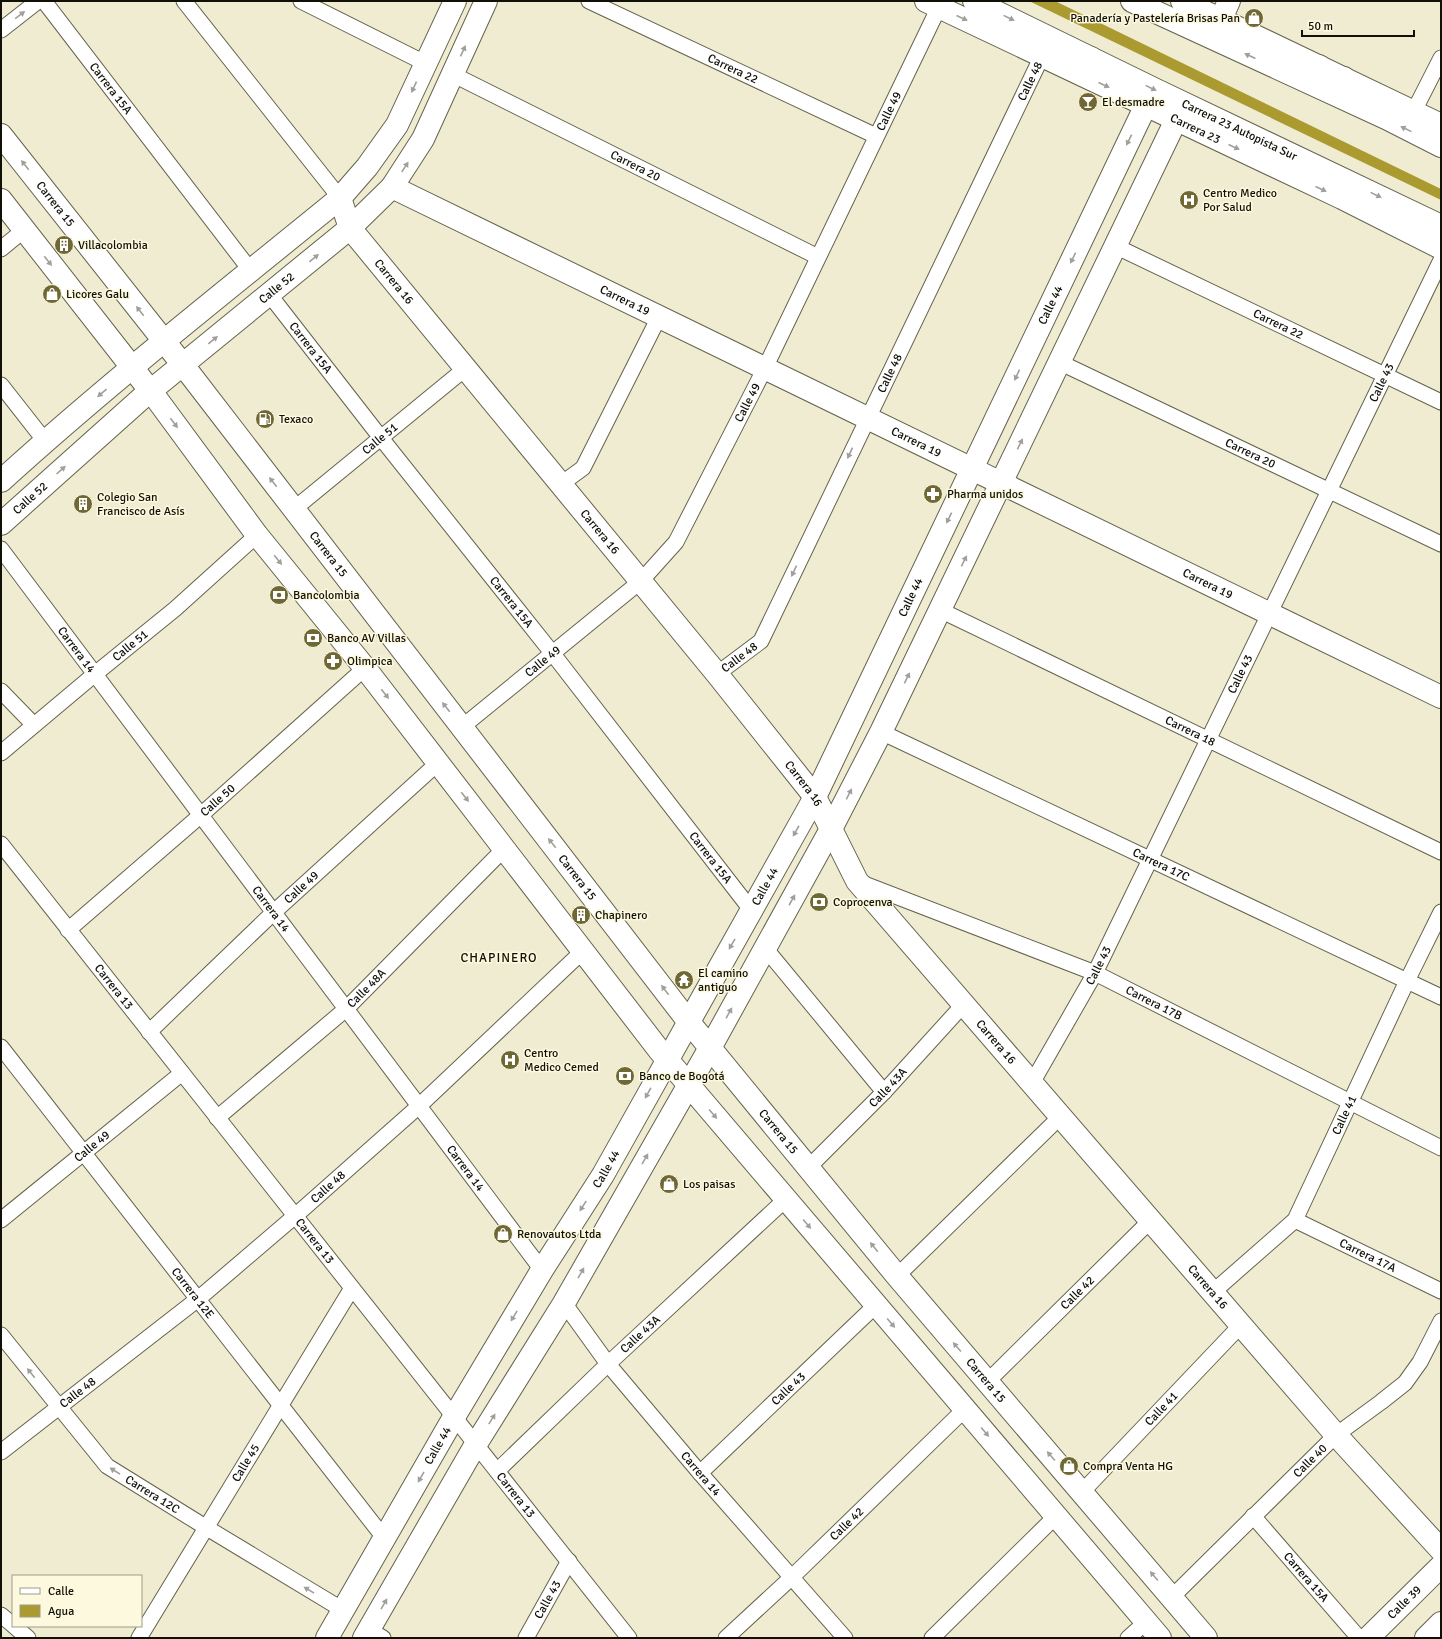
<svg xmlns="http://www.w3.org/2000/svg" width="1442" height="1639" font-family="Signika,sans-serif">
<rect width="100%" height="100%" fill="#efecd2"/>
<path fill="#aa9a2f" d="M1029,1h26l386,188v11z"/>
<g fill="none" stroke-linecap="round" stroke-linejoin="round">
<defs>
<g id="street">
<path id="s1" d="M44,1l207,270"/>
<path d="M184,1l156,197"/>
<path d="M301,1l124,62"/>
<path id="s2" d="M589,1l287,135"/>
<path d="M1,30l37,-29"/>
<path id="s3" d="M452,74l366,183"/>
<path d="M1414,111l27,-53"/>
<path id="s4" d="M1115,246l326,156"/>
<path d="M1,249l23,-19"/>
<path id="s5" d="M269,294l112,144 172,216 199,257"/>
<path id="s6" d="M1059,362l382,182"/>
<path d="M1,385l44,56"/>
<path d="M561,484l22,-16 76,-151"/>
<path id="s7" d="M294,509l172,-141"/>
<path id="s8" d="M1,549l541,721"/>
<path id="s9" d="M940,610l501,242"/>
<path id="s10" d="M717,674l44,-33 281,-585"/>
<path d="M1,691l33,34"/>
<path id="s11" d="M462,727l179,-146 35,-39 89,-174 174,-361"/>
<path id="s12" d="M881,732l560,265"/>
<path id="s13" d="M1,753l94,-79 80,-65 82,-74"/>
<path id="s14" d="M1,844l628,794"/>
<path id="s15" d="M859,882l236,91 346,175"/>
<path id="s16" d="M68,930l133,-115 164,-147"/>
<path d="M765,948l119,144"/>
<path id="s17" d="M149,1032l125,-120 165,-150"/>
<path id="s18" d="M1,1047l384,492"/>
<path id="s19" d="M1032,1083l63,-110 346,-713"/>
<path id="s20" d="M217,1118l129,-109 159,-161"/>
<path id="s21" d="M809,1167l75,-75 80,-88"/>
<path id="s22" d="M1,1220l181,-147"/>
<path id="s23" d="M1295,1220l146,71"/>
<path d="M897,1276l164,-160"/>
<path id="s24" d="M1213,1292l82,-72 112,-239 34,-69"/>
<path id="s25" d="M564,1303l44,61 92,109 145,165"/>
<path id="s26" d="M1,1335l106,131 100,62 136,82"/>
<path id="s27" d="M987,1382l164,-162"/>
<path id="s28" d="M1,1452l197,-153 97,-83 124,-110 165,-156"/>
<path id="s29" d="M497,1471l111,-107 178,-165"/>
<path id="s30" d="M700,1473l176,-168"/>
<path id="s31" d="M1082,1492l159,-167"/>
<path id="s32" d="M1253,1516l106,122"/>
<path id="s33" d="M1172,1597l164,-162 45,-33 24,-19 15,-21 21,-41"/>
<path d="M1,1615l12,10"/>
<path d="M14,1626l14,12"/>
<path d="M369,1630l14,8"/>
<path id="s34" d="M139,1638l213,-350"/>
<path id="s35" d="M526,1638l43,-77"/>
<path id="s36" d="M726,1638l66,-61 173,-168"/>
<path d="M932,1638l124,-122"/>
<path d="M1128,1638l18,-16"/>
</g>
<g id="secondary">
<path id="s37" d="M926,1l416,197 99,50"/>
<path d="M1182,1l259,124"/>
<path d="M1221,19l8,-18"/>
<path id="s38" d="M392,187l1049,510"/>
<path id="s39" d="M340,198l10,30 367,446 98,123 42,84 479,554 105,115"/>
<path d="M1,481c109,-99 225,-190 339,-283l27,-31 30,-42 58,-124"/>
<path id="s40" d="M1,524l142,-127 207,-169 42,-41 31,-48 63,-138"/>
<path id="s41" d="M327,1638l127,-221 88,-147 61,-95 212,-378 331,-692"/>
<path d="M364,1638l112,-194 88,-141 151,-264 116,-210 50,-97 295,-612"/>
<path id="s42" d="M1368,1638l73,-72"/>
<path d="M1426,1638l15,-15"/>
</g>
<g id="primary">
<path id="s43" d="M974,1l182,89 285,136"/>
<path d="M1132,1l254,117 55,28"/>
<path d="M1283,69l36,-3"/>
<path d="M1083,75l8,-17"/>
<path d="M1344,78l29,28"/>
<path id="s44" d="M1,135l182,230 505,656 209,255 309,362"/>
<path d="M1,200l155,198 101,137 108,133 294,382 501,588"/>
</g>
</defs>
<use href="#street" stroke="#65624c" stroke-width="17"/>
<use href="#secondary" stroke="#65624c" stroke-width="24"/>
<use href="#primary" stroke="#65624c" stroke-width="24"/>
<use href="#street" stroke="#fff" stroke-width="15"/>
<use href="#secondary" stroke="#fff" stroke-width="22"/>
<use href="#primary" stroke="#fff" stroke-width="22"/>
</g>
<defs><path id="oneway-solid" d="M-6-.8H1V-3.2L6.5 0L1 3.2V.8H-6Z"/></defs>
<g fill="#a09f9c">
<use href="#oneway-solid" transform="translate(20 15) rotate(-37)"/>
<use href="#oneway-solid" transform="translate(962 18) rotate(25)"/>
<use href="#oneway-solid" transform="translate(1009 18) rotate(26)"/>
<use href="#oneway-solid" transform="translate(463 51) rotate(-65)"/>
<use href="#oneway-solid" transform="translate(1250 56) rotate(-155)"/>
<use href="#oneway-solid" transform="translate(1104 85) rotate(25)"/>
<use href="#oneway-solid" transform="translate(414 87) rotate(115)"/>
<use href="#oneway-solid" transform="translate(1151 88) rotate(26)"/>
<use href="#oneway-solid" transform="translate(1406 129) rotate(-154)"/>
<use href="#oneway-solid" transform="translate(1129 140) rotate(116)"/>
<use href="#oneway-solid" transform="translate(1234 147) rotate(25)"/>
<use href="#oneway-solid" transform="translate(25 165) rotate(-128)"/>
<use href="#oneway-solid" transform="translate(405 167) rotate(-57)"/>
<use href="#oneway-solid" transform="translate(1321 189) rotate(25)"/>
<use href="#oneway-solid" transform="translate(1376 195) rotate(26)"/>
<use href="#oneway-solid" transform="translate(314 258) rotate(-39)"/>
<use href="#oneway-solid" transform="translate(1073 258) rotate(116)"/>
<use href="#oneway-solid" transform="translate(48 261) rotate(52)"/>
<use href="#oneway-solid" transform="translate(140 311) rotate(-128)"/>
<use href="#oneway-solid" transform="translate(213 340) rotate(-39)"/>
<use href="#oneway-solid" transform="translate(1017 375) rotate(115)"/>
<use href="#oneway-solid" transform="translate(102 393) rotate(140)"/>
<use href="#oneway-solid" transform="translate(174 423) rotate(53)"/>
<use href="#oneway-solid" transform="translate(1020 444) rotate(-64)"/>
<use href="#oneway-solid" transform="translate(850 453) rotate(115)"/>
<use href="#oneway-solid" transform="translate(61 470) rotate(-42)"/>
<use href="#oneway-solid" transform="translate(273 482) rotate(-128)"/>
<use href="#oneway-solid" transform="translate(949 518) rotate(116)"/>
<use href="#oneway-solid" transform="translate(278 560) rotate(51)"/>
<use href="#oneway-solid" transform="translate(964 561) rotate(-64)"/>
<use href="#oneway-solid" transform="translate(794 571) rotate(115)"/>
<use href="#oneway-solid" transform="translate(907 678) rotate(-64)"/>
<use href="#oneway-solid" transform="translate(385 694) rotate(52)"/>
<use href="#oneway-solid" transform="translate(446 707) rotate(-128)"/>
<use href="#oneway-solid" transform="translate(849 794) rotate(-63)"/>
<use href="#oneway-solid" transform="translate(465 797) rotate(52)"/>
<use href="#oneway-solid" transform="translate(796 831) rotate(119)"/>
<use href="#oneway-solid" transform="translate(552 843) rotate(-128)"/>
<use href="#oneway-solid" transform="translate(792 900) rotate(-61)"/>
<use href="#oneway-solid" transform="translate(732 944) rotate(120)"/>
<use href="#oneway-solid" transform="translate(665 990) rotate(-127)"/>
<use href="#oneway-solid" transform="translate(729 1013) rotate(-61)"/>
<use href="#oneway-solid" transform="translate(648 1093) rotate(119)"/>
<use href="#oneway-solid" transform="translate(713 1114) rotate(49)"/>
<use href="#oneway-solid" transform="translate(645 1159) rotate(-60)"/>
<use href="#oneway-solid" transform="translate(583 1206) rotate(123)"/>
<use href="#oneway-solid" transform="translate(807 1224) rotate(50)"/>
<use href="#oneway-solid" transform="translate(874 1247) rotate(-129)"/>
<use href="#oneway-solid" transform="translate(581 1273) rotate(-60)"/>
<use href="#oneway-solid" transform="translate(514 1316) rotate(121)"/>
<use href="#oneway-solid" transform="translate(891 1323) rotate(50)"/>
<use href="#oneway-solid" transform="translate(957 1347) rotate(-131)"/>
<use href="#oneway-solid" transform="translate(31 1373) rotate(-128)"/>
<use href="#oneway-solid" transform="translate(492 1419) rotate(-58)"/>
<use href="#oneway-solid" transform="translate(985 1432) rotate(50)"/>
<use href="#oneway-solid" transform="translate(1051 1456) rotate(-131)"/>
<use href="#oneway-solid" transform="translate(115 1471) rotate(-148)"/>
<use href="#oneway-solid" transform="translate(421 1477) rotate(120)"/>
<use href="#oneway-solid" transform="translate(1154 1576) rotate(-131)"/>
<use href="#oneway-solid" transform="translate(309 1590) rotate(-149)"/>
<use href="#oneway-solid" transform="translate(384 1604) rotate(-60)"/>
</g>
<defs>
<symbol id="shop-disc" viewBox="-11 -11 22 22"><circle r="9.5" fill="#706834" stroke="#fdf9df"/><path d="M-5-2.5h2.3a2.7 3.5 0 0 1 5.4 0H5L5.5 6h-11ZM-1.5-2.5h3a1.5 2.3 0 0 0-3 0Z" fill="#fff"/></symbol>
<symbol id="bar-disc" viewBox="-11 -11 22 22"><circle r="9.5" fill="#706834" stroke="#fdf9df"/><path d="M-6-5H6L.8 .8V4.5H3.5V6h-7V4.5H-.8V.8Z" fill="#fff"/></symbol>
<symbol id="hospital-disc" viewBox="-11 -11 22 22"><circle r="9.5" fill="#706834" stroke="#fdf9df"/><path d="M-5-5h3v3.5h4V-5h3V5h-3V1.5h-4V5h-3Z" fill="#fff"/></symbol>
<symbol id="building-disc" viewBox="-11 -11 22 22"><circle r="9.5" fill="#706834" stroke="#fdf9df"/><path d="M-4-6H4V6H1V3H-1V6H-4ZM-2.5-4.3h1.7v1.8h-1.7ZM.8-4.3h1.7v1.8H.8ZM-2.5-1h1.7V.8h-1.7ZM.8-1h1.7V.8H.8Z" fill="#fff"/></symbol>
<symbol id="fuel-disc" viewBox="-11 -11 22 22"><circle r="9.5" fill="#706834" stroke="#fdf9df"/><path d="M-5.5-6h7V0h2V4h1.3V-2.5L3-4.5l.8-.8L6-3V5H2.5V1h-1V6h-7ZM-4.2-4.7v3.2H.2V-4.7Z" fill="#fff"/></symbol>
<symbol id="pharmacy-disc" viewBox="-11 -11 22 22"><circle r="9.5" fill="#706834" stroke="#fdf9df"/><path d="M-2-6h4v4h4v4h-4v4h-4v-4h-4v-4h4Z" fill="#fff"/></symbol>
<symbol id="bank-disc" viewBox="-11 -11 22 22"><circle r="9.5" fill="#706834" stroke="#fdf9df"/><path d="M-6-4H6V4H-6ZM0-2.3a2.3 2.3 0 1 0 0 4.6a2.3 2.3 0 1 0 0-4.6Z" fill="#fff"/></symbol>
<symbol id="temple-disc" viewBox="-11 -11 22 22"><circle r="9.5" fill="#706834" stroke="#fdf9df"/><path d="M0-6L5-2H3V0L6.5 2.5H4V6H1.5V3h-3V6H-4V2.5H-6.5L-3 0V-2H-5Z" fill="#fff"/></symbol>
</defs>
<g fill-rule="evenodd">
<use href="#shop-disc" x="1243" y="7" width="22" height="22"/>
<use href="#bar-disc" x="1077" y="91" width="22" height="22"/>
<use href="#hospital-disc" x="1178" y="189" width="22" height="22"/>
<use href="#building-disc" x="53" y="234" width="22" height="22"/>
<use href="#shop-disc" x="41" y="283" width="22" height="22"/>
<use href="#fuel-disc" x="254" y="408" width="22" height="22"/>
<use href="#pharmacy-disc" x="922" y="483" width="22" height="22"/>
<use href="#building-disc" x="72" y="493" width="22" height="22"/>
<use href="#bank-disc" x="268" y="584" width="22" height="22"/>
<use href="#bank-disc" x="302" y="627" width="22" height="22"/>
<use href="#pharmacy-disc" x="322" y="650" width="22" height="22"/>
<use href="#bank-disc" x="808" y="891" width="22" height="22"/>
<use href="#building-disc" x="570" y="904" width="22" height="22"/>
<use href="#temple-disc" x="673" y="969" width="22" height="22"/>
<use href="#hospital-disc" x="499" y="1049" width="22" height="22"/>
<use href="#bank-disc" x="614" y="1065" width="22" height="22"/>
<use href="#shop-disc" x="658" y="1173" width="22" height="22"/>
<use href="#shop-disc" x="492" y="1223" width="22" height="22"/>
<use href="#shop-disc" x="1058" y="1455" width="22" height="22"/>
</g>
<g text-anchor="middle" stroke-width="3" stroke-linejoin="round" paint-order="stroke">
<g font-size="12" fill="#111007" stroke="#fdf9df" text-anchor="start">
<text x="1240" y="22" text-anchor="end">Panadería y Pastelería Brisas Pan</text>
<text x="1102" y="106">El desmadre</text>
<text x="1203" y="197">Centro Medico<tspan x="1203" dy="14">Por Salud</tspan></text>
<text x="78" y="249">Villacolombia</text>
<text x="66" y="298">Licores Galu</text>
<text x="279" y="423">Texaco</text>
<text x="947" y="498">Pharma unidos</text>
<text x="97" y="501">Colegio San<tspan x="97" dy="14">Francisco de Asís</tspan></text>
<text x="293" y="599">Bancolombia</text>
<text x="327" y="642">Banco AV Villas</text>
<text x="347" y="665">Olimpica</text>
<text x="833" y="906">Coprocenva</text>
<text x="595" y="919">Chapinero</text>
<text x="698" y="977">El camino<tspan x="698" dy="14">antiguo</tspan></text>
<text x="524" y="1057">Centro<tspan x="524" dy="14">Medico Cemed</tspan></text>
<text x="639" y="1080">Banco de Bogotá</text>
<text x="683" y="1188">Los paisas</text>
<text x="517" y="1238">Renovautos Ltda</text>
<text x="1083" y="1470">Compra Venta HG</text>
</g>
<g font-size="12" fill="#111007" stroke="#fdf9df">
<text dy="4" stroke="none"><textPath href="#s2" startOffset="159">Carrera 22</textPath></text>
<text dy="4" stroke="none"><textPath href="#s10" startOffset="676">Calle 48</textPath></text>
<text dy="4" stroke="none"><textPath href="#s1" startOffset="110">Carrera 15A</textPath></text>
<text dy="4" stroke="none"><textPath href="#s11" startOffset="764">Calle 49</textPath></text>
<text dy="4" stroke="none"><textPath href="#s37" startOffset="298">Carrera 23</textPath></text>
<text dy="4" stroke="none"><textPath href="#s43" startOffset="295">Carrera 23 Autopista Sur</textPath></text>
<text dy="4" stroke="none"><textPath href="#s3" startOffset="205">Carrera 20</textPath></text>
<text dy="4" stroke="none"><textPath href="#s44" startOffset="88">Carrera 15</textPath></text>
<text dy="4" stroke="none"><textPath href="#s39" startOffset="101">Carrera 16</textPath></text>
<text dy="4" stroke="none"><textPath href="#s40" startOffset="363">Calle 52</textPath></text>
<text dy="4" stroke="none"><textPath href="#s38" startOffset="259">Carrera 19</textPath></text>
<text dy="4" stroke="none"><textPath href="#s41" startOffset="1518">Calle 44</textPath></text>
<text dy="4" stroke="none"><textPath href="#s4" startOffset="181">Carrera 22</textPath></text>
<text dy="4" stroke="none"><textPath href="#s5" startOffset="68">Carrera 15A</textPath></text>
<text dy="4" stroke="none"><textPath href="#s10" startOffset="352">Calle 48</textPath></text>
<text dy="4" stroke="none"><textPath href="#s19" startOffset="783">Calle 43</textPath></text>
<text dy="4" stroke="none"><textPath href="#s11" startOffset="440">Calle 49</textPath></text>
<text dy="4" stroke="none"><textPath href="#s7" startOffset="111">Calle 51</textPath></text>
<text dy="4" stroke="none"><textPath href="#s38" startOffset="583">Carrera 19</textPath></text>
<text dy="4" stroke="none"><textPath href="#s6" startOffset="212">Carrera 20</textPath></text>
<text dy="4" stroke="none"><textPath href="#s40" startOffset="39">Calle 52</textPath></text>
<text dy="4" stroke="none"><textPath href="#s39" startOffset="425">Carrera 16</textPath></text>
<text dy="4" stroke="none"><textPath href="#s44" startOffset="532">Carrera 15</textPath></text>
<text dy="4" stroke="none"><textPath href="#s38" startOffset="907">Carrera 19</textPath></text>
<text dy="4" stroke="none"><textPath href="#s41" startOffset="1194">Calle 44</textPath></text>
<text dy="4" stroke="none"><textPath href="#s5" startOffset="392">Carrera 15A</textPath></text>
<text dy="4" stroke="none"><textPath href="#s13" startOffset="168">Calle 51</textPath></text>
<text dy="4" stroke="none"><textPath href="#s8" startOffset="126">Carrera 14</textPath></text>
<text dy="4" stroke="none"><textPath href="#s10" startOffset="28">Calle 48</textPath></text>
<text dy="4" stroke="none"><textPath href="#s11" startOffset="104">Calle 49</textPath></text>
<text dy="4" stroke="none"><textPath href="#s19" startOffset="459">Calle 43</textPath></text>
<text dy="4" stroke="none"><textPath href="#s9" startOffset="278">Carrera 18</textPath></text>
<text dy="4" stroke="none"><textPath href="#s39" startOffset="749">Carrera 16</textPath></text>
<text dy="4" stroke="none"><textPath href="#s16" startOffset="198">Calle 50</textPath></text>
<text dy="4" stroke="none"><textPath href="#s5" startOffset="716">Carrera 15A</textPath></text>
<text dy="4" stroke="none"><textPath href="#s12" startOffset="310">Carrera 17C</textPath></text>
<text dy="4" stroke="none"><textPath href="#s44" startOffset="940">Carrera 15</textPath></text>
<text dy="4" stroke="none"><textPath href="#s17" startOffset="210">Calle 49</textPath></text>
<text dy="4" stroke="none"><textPath href="#s41" startOffset="870">Calle 44</textPath></text>
<text dy="4" stroke="none"><textPath href="#s8" startOffset="450">Carrera 14</textPath></text>
<text dy="4" stroke="none"><textPath href="#s19" startOffset="135">Calle 43</textPath></text>
<text dy="4" stroke="none"><textPath href="#s14" startOffset="182">Carrera 13</textPath></text>
<text dy="4" stroke="none"><textPath href="#s20" startOffset="198">Calle 48A</textPath></text>
<text dy="4" stroke="none"><textPath href="#s15" startOffset="319">Carrera 17B</textPath></text>
<text dy="4" stroke="none"><textPath href="#s39" startOffset="1073">Carrera 16</textPath></text>
<text dy="4" stroke="none"><textPath href="#s21" startOffset="112">Calle 43A</textPath></text>
<text dy="4" stroke="none"><textPath href="#s24" startOffset="225">Calle 41</textPath></text>
<text dy="4" stroke="none"><textPath href="#s44" startOffset="1264">Carrera 15</textPath></text>
<text dy="4" stroke="none"><textPath href="#s22" startOffset="117">Calle 49</textPath></text>
<text dy="4" stroke="none"><textPath href="#s8" startOffset="774">Carrera 14</textPath></text>
<text dy="4" stroke="none"><textPath href="#s41" startOffset="546">Calle 44</textPath></text>
<text dy="4" stroke="none"><textPath href="#s28" startOffset="421">Calle 48</textPath></text>
<text dy="4" stroke="none"><textPath href="#s14" startOffset="506">Carrera 13</textPath></text>
<text dy="4" stroke="none"><textPath href="#s23" startOffset="81">Carrera 17A</textPath></text>
<text dy="4" stroke="none"><textPath href="#s39" startOffset="1397">Carrera 16</textPath></text>
<text dy="4" stroke="none"><textPath href="#s18" startOffset="312">Carrera 12E</textPath></text>
<text dy="4" stroke="none"><textPath href="#s27" startOffset="127">Calle 42</textPath></text>
<text dy="4" stroke="none"><textPath href="#s29" startOffset="198">Calle 43A</textPath></text>
<text dy="4" stroke="none"><textPath href="#s44" startOffset="1588">Carrera 15</textPath></text>
<text dy="4" stroke="none"><textPath href="#s30" startOffset="122">Calle 43</textPath></text>
<text dy="4" stroke="none"><textPath href="#s28" startOffset="97">Calle 48</textPath></text>
<text dy="4" stroke="none"><textPath href="#s31" startOffset="115">Calle 41</textPath></text>
<text dy="4" stroke="none"><textPath href="#s41" startOffset="222">Calle 44</textPath></text>
<text dy="4" stroke="none"><textPath href="#s33" startOffset="194">Calle 40</textPath></text>
<text dy="4" stroke="none"><textPath href="#s34" startOffset="205">Calle 45</textPath></text>
<text dy="4" stroke="none"><textPath href="#s25" startOffset="219">Carrera 14</textPath></text>
<text dy="4" stroke="none"><textPath href="#s26" startOffset="222">Carrera 12C</textPath></text>
<text dy="4" stroke="none"><textPath href="#s14" startOffset="830">Carrera 13</textPath></text>
<text dy="4" stroke="none"><textPath href="#s36" startOffset="166">Calle 42</textPath></text>
<text dy="4" stroke="none"><textPath href="#s32" startOffset="81">Carrera 15A</textPath></text>
<text dy="4" stroke="none"><textPath href="#s35" startOffset="44">Calle 43</textPath></text>
<text dy="4" stroke="none"><textPath href="#s42" startOffset="51">Calle 39</textPath></text>
</g>
<g font-size="13" letter-spacing="1" fill="#111007" stroke="#fdf9df">
<text x="499" y="962">CHAPINERO</text>
</g>
</g>
<rect width="1442" height="1639" fill="none" stroke="#111007" stroke-width="4"/>
<rect x="12" y="1575" width="130" height="52" fill="#fdf9df" stroke="#9f9c89"/>
<rect x="20" y="1588" width="20" height="6" fill="#ffffff" stroke="#9f9c89"/>
<text x="48" y="1595" font-size="12" fill="#111007">Calle</text>
<rect x="20" y="1605" width="20" height="12" fill="#aa9a2f" stroke="#9f9c89"/>
<text x="48" y="1615" font-size="12" fill="#111007">Agua</text>
<path d="M1302 30v6h112v-6" fill="none" stroke="#111007" stroke-width="2"/>
<text x="1308" y="30" font-size="12" fill="#111007" stroke="#fdf9df" stroke-width="3" paint-order="stroke">50 m</text>
</svg>
